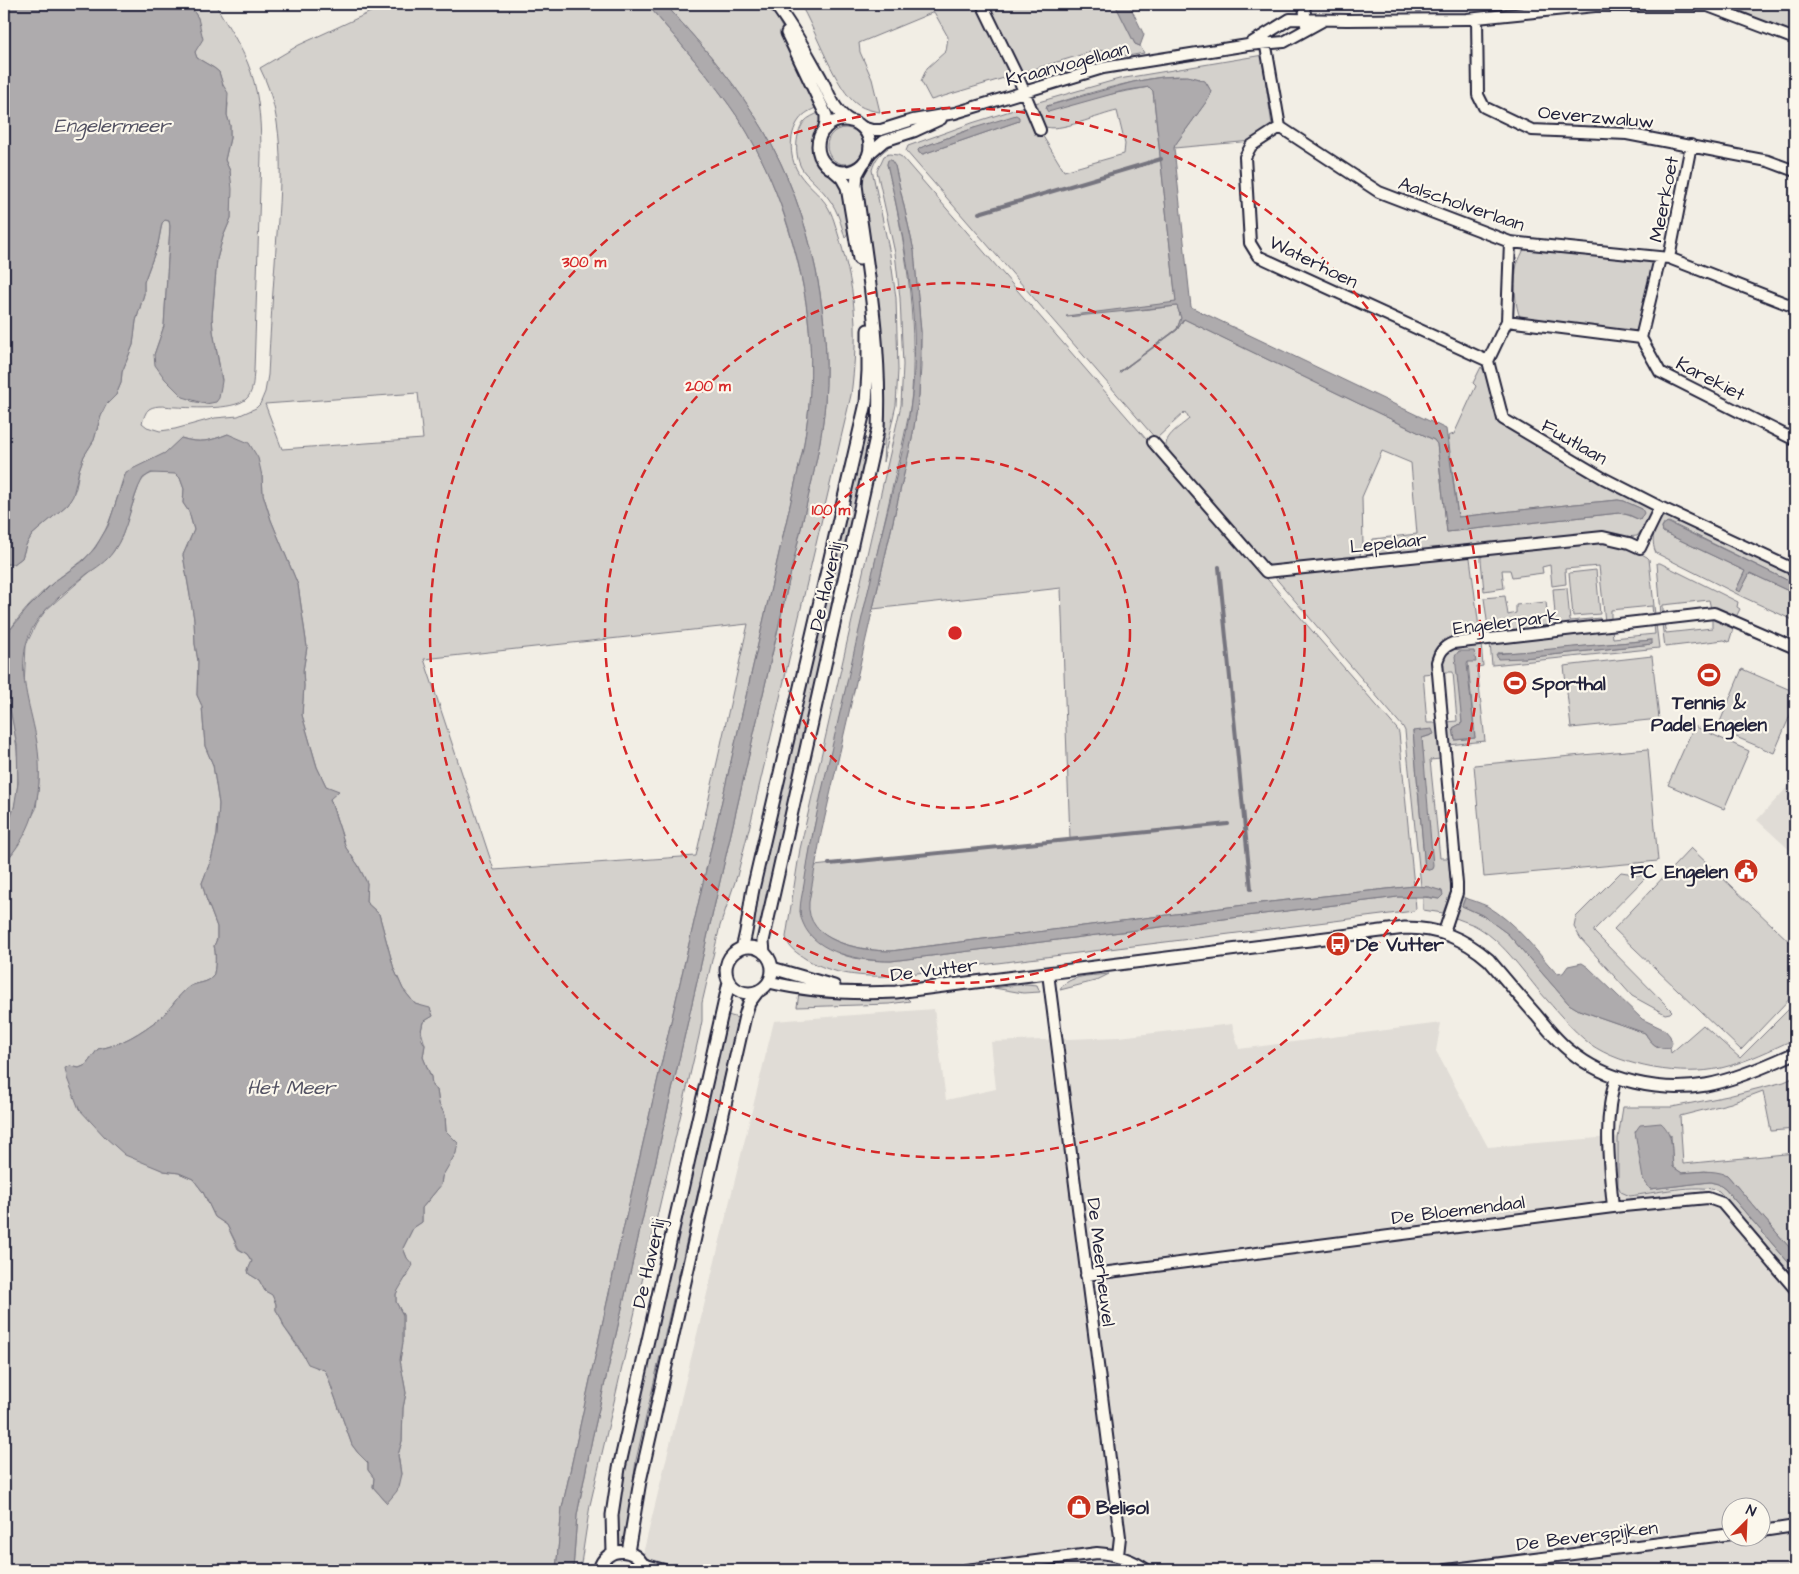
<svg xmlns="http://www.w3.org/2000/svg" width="1799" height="1574" font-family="'Architects Daughter',sans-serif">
<rect width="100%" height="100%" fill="#f2eee5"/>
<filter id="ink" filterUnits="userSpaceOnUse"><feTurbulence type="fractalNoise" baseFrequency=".02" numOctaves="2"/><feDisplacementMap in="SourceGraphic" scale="10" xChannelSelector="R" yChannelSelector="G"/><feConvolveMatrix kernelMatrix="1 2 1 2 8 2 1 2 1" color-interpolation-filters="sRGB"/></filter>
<g filter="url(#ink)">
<path fill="#e0dcd6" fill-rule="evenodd" d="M1795,779v76l-38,-35z
M934,1009l12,91 50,-11 -5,-47 128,-5 113,-13 7,25 202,-26 -5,28 52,96 135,-11 -5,55 93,-1 84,96v284h-1156l135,-549zM1732,1506h30v30h-30z"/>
<path fill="#d4d1cc" stroke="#7b7a84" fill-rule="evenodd" d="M189,4h26c12,21 28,44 36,68 9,26 10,56 10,84l-7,215c-1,9 0,22 -9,29 -14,10 -51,8 -69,7 -8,0 -19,-3 -27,2 -4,3 -5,9 -7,14l5,4 13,4 15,-2 40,-11 23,-2 18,-8 4,-4 5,-12 3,-17c2,-42 5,-85 8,-127 4,-60 12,-125 -16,-180l39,-23 89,-41h259c32,38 66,76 94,118 19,30 33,62 44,96 26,78 33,149 18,231l-183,794 -58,265 -6,62h-552v-707l8,-9 24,-45 3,-28 -2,-37 -13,-57 2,-42 10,-21 10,-14 67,-58 9,-16 17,-51c8,-15 21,-14 37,-11l4,4 4,11 -1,14 6,9 5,18 -11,25 11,64 1,25 3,17 -1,34 5,11 3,40 8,19 6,39 -2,31 -6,25 -9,23 4,15 11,29v12l-3,7c2,5 2,24 -1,30 -5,8 -17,6 -24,11 -12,9 -18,22 -29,31 -18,14 -40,28 -62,31l-12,16 -7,3 -9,-2 79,98 15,7 15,2 14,6 10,13 12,25 12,8 11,24 9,5 5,8 -4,8 1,4 10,6 6,11 7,3 4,10v6l5,8 3,9 19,28 14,13 7,1 2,3 26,73 6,8 10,10v7l6,8 -1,9 14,16 14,-29 -3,-19 4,-14 1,-33 3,-15 -6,-33 3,-18v-27l-7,-13v-8l5,-11 7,-7 -1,-18 -4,-10 10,-20 9,-6v-14l19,-23 1,-8 6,-12 8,-12 -10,-22 -1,-16 -6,-11 -2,-14 -5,-4 -1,-9 -8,-20 2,-12 -4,-14 2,-9 10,-6 -3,-7 -15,-5 -12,-15 -9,-20 -15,-55 -13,-12 1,-19 -9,-18 -12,-17 -20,-62 -9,-19 -15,-52 2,-29 -1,-15 4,-24 -9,-62 -27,-65 -8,-26 -1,-18 -34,-42c-18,7 -28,10 -47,4l-15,15 -42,23c-8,24 -13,50 -29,71 -10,15 -27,23 -41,35 -19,16 -38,36 -50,58v-76h10l8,-6 4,-13 6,-10 36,-31 8,-16 3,-18 5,-14 10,-16 7,-25 5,-10 10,-10 5,-12 1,-11 11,-27 3,-24 8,-27v-12l14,-38 4,-21 3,-3 4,1 1,5 -6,100 -10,29 37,46 15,3 16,-24 -9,-49 -1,-14 5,-58 6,-22 8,-19 -1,-47 -5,-11 5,-22v-13l-3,-10 1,-11 -9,-32 -5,-4 -17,-10 -2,-5 3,-35zM418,393l5,46 -141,10 -17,-45zM748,624l-52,232 -202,14 -70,-211z
M665,4h104l27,49 22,54c-7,3 -14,6 -19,13 -11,15 -10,40 1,55 13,18 26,21 34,46 8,25 16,52 19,78 4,32 2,64 -2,96l-99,422 -15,59 -17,50 -18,77v18l-3,15 -109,469 -10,65h-7l4,-55 15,-76 213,-928c8,-35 17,-71 20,-108 7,-99 -18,-207 -72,-290 -25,-39 -57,-74 -88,-109z
M800,4h315l20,40 5,2 4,7 -16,3 -16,-4 -15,-2 -166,50 -10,-19 6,-13 19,-17 2,-14 -14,-25 -75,31 1,9 12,27 8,33c-8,-1 -15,-3 -22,-7 -22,-14 -43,-77 -58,-101z
M1732,4h63v29l-39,-15 -24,-12z
M1263,55l1,1 -2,1 10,68 -20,16 -78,7 1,-3 34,-47c12,-51 -141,2 -162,8l102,-19 4,4 23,210v2l-54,6 1,3 54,-6 4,12 -4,11 -58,43 58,-42 7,-11 250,121 3,4 10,88 172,-19 9,2 12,5 2,-11 -18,-8 -6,-1 -43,4 -117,13 -10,-81 6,-2 22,-48 -3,-3 8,-16 4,5 13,51 112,65 38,18 4,4 -5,14 -10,12 -262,21 -6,-6 -1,-6 4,-1 1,-5 44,-5 -6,-71 -29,-12 -20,46 1,49h-2l-1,11 -4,2 -82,8 -9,-4 -8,-7 -90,-104c-6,-15 12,-24 22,-33l-4,-7 -29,27 -250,-288 2,-5 64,-23 51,-16 3,2 12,26 3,-2 23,38 60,-17 1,-10 -8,-33c-16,3 -61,23 -73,15 -6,-4 -8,-15 -10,-21l1,-2 84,-24zM1019,121l-96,33 -3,-1 -2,-3 2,-2 54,-20z
M820,112c3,15 -10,25 -6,41 3,14 11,14 20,22 7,6 16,43 15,52 0,4 -2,8 -4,11 -4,-14 -7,-27 -16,-39 -7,-10 -16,-17 -24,-26 -11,-12 -11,-38 -1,-51 4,-5 11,-7 16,-10z
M827 146a18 18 0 1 1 36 0a18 18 0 1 1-36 0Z
M886,144l2,4c-9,6 -13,12 -16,22l18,84 6,44 2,72 -2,35 -13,57 2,-35 -3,-57 -23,-185c4,-16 14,-31 27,-41z
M889,154l9,1 4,2 495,572 2,4 15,153 -162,18 -361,47c-25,0 -78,-8 -83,-39 -2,-12 4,-34 6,-46l256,-27 -9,-251 -188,21 39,-170 7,-43 2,-29v-35l-7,-81 -19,-85 -7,-4 -1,2c18,76 30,149 25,228 -1,15 -5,30 -8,45l-91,395 -13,80c11,12 21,28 34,38 13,10 41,11 57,11l507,-64h17l1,12 -2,2 -521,65c-31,1 -59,-1 -87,-17 -9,-6 -18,-11 -20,-22l14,-88 101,-444 2,-40 -3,-67 -5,-45 -18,-82 7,-15z
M1524,249l132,13 -12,61 -10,11 -113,-15c-7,-12 -7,-41 -4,-55 2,-5 5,-10 7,-15z
M865,439l6,1 -111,485 -9,-2 110,-480z
M1665,516l7,1 123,58v9l-126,-62 -5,2 -2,4 1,4 82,39 -9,19 4,1 10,-18 45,21v27l-52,-24 -87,-44c-6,-12 -2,-31 9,-37z
M1602,541l27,6 18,10 2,2 6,56h-2l-1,-9 -41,4v12h-6l-6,-56 -34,3 1,15 -14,2 -2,-21 -8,2 1,6 -31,4 -2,-7h-8l2,18 -20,3 -3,-31v-3l6,-4z
M1467,556l3,2 10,77c-17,2 -44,0 -48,22 -1,4 1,11 1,16l-10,1 4,49h10l4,36 -11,1 10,98h9l2,33 -8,22 -20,-3v-13l16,2 3,-8 -21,-5 -16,-155 -2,-4 -130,-152zM1413,731l19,4 -10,3 7,132 -4,-1z
M1657,563h3l78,39 -1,5 3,2 -4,8 -17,-8h-8l-2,-9 -46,5v10h-2z
M1596,570l4,44 -27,2 -4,-43z
M1567,588l3,33 30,-3v5l-44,4 -3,-38z
M1505,596l3,19 8,-2v-8l30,-3 3,26 -60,7 -5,-37z
M1712,619l8,1 13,9 -4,13 -5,-2 -59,7 -3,-23h2l2,9 46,-5z
M1656,624l3,24 -167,17 -2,-22 122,-13 1,8 42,-4 -1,-9zM1651,640l1,4 -128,14 -27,-5 27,-1z
M1481,644l2,22 -6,1 8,74 -36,4 -2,-23 10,-1 -4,-49h-11c-2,-29 17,-25 39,-28zM1459,651l9,11 7,76 -20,2 -2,-12 9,-5z
M1652,656l7,63 -88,9 -7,-62z
M1742,669l53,23v12l-21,49 -57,-24z
M4,678c10,49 26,108 0,156z
M1694,726l55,25 -25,58 -56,-24z
M1648,749l10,112 -174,16 -10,-112z
M1691,848l104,99v46l-54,57 -127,-121z
M1621,872l26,4 -53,54v2l78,79 -2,2 -5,1 -33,-18 -51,-57 -7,-12 2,-10z
M1462,896l3,2 -3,8 20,9 26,19 61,70 10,6 66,23c6,10 12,17 25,15l1,5 32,-28 37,33 55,-55v36c-23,10 -48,23 -74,29 -38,9 -98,-1 -131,-24 -19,-15 -34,-34 -50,-52 -19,-23 -39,-53 -66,-67 -7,-3 -14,-5 -21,-8z
M1109,974l-14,7 -35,9c8,-16 34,-14 49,-16z
M1026,984l11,1 3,7 -17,1 -29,-5z
M799,993l72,6 35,-2 4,4 -21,3 -92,3z
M728,1015l10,3 -102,442 -11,85h-4l-3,-3 -1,-52z
M1795,1077v52l-24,2 -8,-40 -32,12 -51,13 3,48 112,-11v101l-68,-79 -22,-4 -23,2 -9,-6 -2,-32 -21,54 60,-7 8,2 7,5 70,81v8l-76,-87c-21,-8 -66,2 -89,5l-9,-4 -3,-6v-47l5,-32h49l56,-11 56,-14z"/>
<path fill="#aeabad" stroke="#76747f" d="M4,4h185l9,14 5,21 -8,13 2,6 17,10 5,4 4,13 5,8 -1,22 3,10v13l-5,22 5,11 2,18 -1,29 -8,19 -6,22 -5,58 1,14 9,50 -3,17 -3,4 -10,2 -23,-7 -18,-18 -10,-14 -1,-10 10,-29 6,-100 -1,-5 -4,-1 -3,3 -4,21 -14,38v12l-8,27 -3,24 -11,27 -1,11 -5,12 -10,10 -5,10 -7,25 -10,16 -5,14 -6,26 -5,8 -36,31 -6,10 -4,13 -8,6h-10z
M647,4h18c31,35 63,70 88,109 54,83 79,192 72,290 -3,37 -12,73 -20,108l-213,928 -15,76 -4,55h-17l6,-62 58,-265 183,-794c15,-83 8,-155 -19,-235 -11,-32 -25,-63 -43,-92 -28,-42 -62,-80 -94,-118z
M1115,4h14l15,31 -4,11 -5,-2z
M1188,76l17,5 6,10 -2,7 -34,47 -1,3 17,159 255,122 12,88 117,-13 43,-4 6,1 18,8 2,4 -4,7 -11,-5 -10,-2 -172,19 -10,-88 -3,-4 -250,-121 -7,11 -58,43 58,-44 4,-11 -4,-12 -110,11 -1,-1 110,-14 -23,-211 -4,-4 -26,4 -75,21 -2,-3 1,-3 86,-24 29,-5z
M1016,115l3,2v4l-96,33 -4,-1 -1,-3 2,-2 54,-20z
M888,160h3l4,6 19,85 7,81 -2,64 -7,43 -91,395 -12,68c-4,40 52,49 82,49l361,-47 162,-18 15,1 13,4 1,4 -4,4 -11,-2h-30l-507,64c-29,0 -76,-7 -88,-38 -6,-12 -1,-26 1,-39 5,-32 11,-63 18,-94 19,-81 37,-161 56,-241 12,-51 28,-102 34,-154 9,-76 -8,-158 -25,-231z
M228,434l21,9 9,15 4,18 1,18 8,26 27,65 9,62 -4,24 1,15 -2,29 15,52 9,19 13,5 -9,8 16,49 12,17 9,18 -1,19 13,12 15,55 9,20 12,15 15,4 3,8 -10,6 -2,9v7l4,7 -2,12 8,20 1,9 5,4 2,14 6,11 1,16 12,12 -2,10 -14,24 -1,8 -19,23v14l-9,6 -10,20 4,10 6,7 -17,29v8l7,13v27l-3,18 6,33 -3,15 -1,33 -4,14 3,19 -4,17 -10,12 -14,-16 1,-9 -6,-8v-7l-10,-10 -6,-8 -26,-73 -2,-2 -16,-6 -10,-18 -14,-19 -3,-9 -5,-8v-6l-4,-9 -7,-4 -6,-11 -10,-6 -1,-4 4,-9 -5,-7 -8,-5 -12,-24 -12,-8 -12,-25 -10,-13 -14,-6 -15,-2 -39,-16 -20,-18 -26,-28 -12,-31 -2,-10 5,-2 9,2 7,-3 12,-16c22,-3 44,-17 62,-31 11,-9 17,-22 29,-31 7,-5 19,-3 24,-11 3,-6 3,-25 1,-30l3,-7v-12l-11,-29 -4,-15 9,-23 6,-25 2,-31 -6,-39 -8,-19 -3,-40 -5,-11 1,-34 -3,-17 -1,-25 -11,-64 11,-25 -5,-18 -6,-9 1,-14 -4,-11 -4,-4 -25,-1 -8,5c-13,23 -14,52 -30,74 -6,9 -17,16 -26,22 -23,19 -54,40 -61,71 -8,34 6,65 11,98 7,45 -1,86 -33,120v-29l10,-26 4,-25 -1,-38 -13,-67v-38l6,-10 18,-22 27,-27 28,-20 12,-13 13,-22 18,-54 39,-19 16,-15c19,6 29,3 47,-4z
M1667,522l128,62v10l-45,-21 -10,19 -4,-2 9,-19 -82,-39 -1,-4z
M1652,640v4l-128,14 -26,1 -2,-5z
M1459,651h15l2,11h-8l-1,2 8,74 -20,2 -2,-12 9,-5 -7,-67z
M1432,729l2,5 -12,4 11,127 -1,4 -3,1 -4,-1 -12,-138z
M1465,898c7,2 15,5 22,8 28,16 48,44 70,68l6,-1 5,-7 14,-3 6,4 54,52 23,11 5,6 2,7 -2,5c-13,2 -19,-5 -25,-15l-66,-23 -10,-6 -61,-70 -26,-19 -20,-9z
M1661,1123c13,11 10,27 12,44l9,6c15,-1 30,-4 45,2l68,79v16l-70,-81 -7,-5 -8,-2 -60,7 -7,-10 -8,-47 5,-7z"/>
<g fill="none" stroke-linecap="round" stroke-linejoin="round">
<path stroke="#76747f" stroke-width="4" d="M979,213l182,-54
M1219,567l32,322
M829,864l399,-40"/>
<defs>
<path id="minor" d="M982,4l38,78 20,48
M1304,4l2,21
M1477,18l1,77 6,12 48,23 95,4 141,27 27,10
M1264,35l16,92 99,65 131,50 159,16 126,49
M1248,45l42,-26 57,1 120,-1 128,-13h113l87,33
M862,127l10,3h9l32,-10 42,-7 148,-45 145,-23 36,-3 38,-21
M1280,127l-29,19 -6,11 5,86 8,13 230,105
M869,154l15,-13 31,-10 26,-12
M1510,242l-3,79 -19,40 15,58 100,59 57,29 135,63
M1669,258l22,-113
M1507,321l134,17 19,34 135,68
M1641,338l19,-80
M1153,442l113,130 337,-35 26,6 11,5 20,-41
M1444,932l13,-39v-9l-20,-222c3,-10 6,-15 16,-19l261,-30 81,35
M1048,973l72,564 -2,18
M1613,1207c-4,-44 -10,-87 3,-130
M1086,1275l527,-68 95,-9 14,5 73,86
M1762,1531l33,-5
M643,1564l21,6
M966,1570l131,-17c19,1 35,6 50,17
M1446,1570l286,-36"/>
<path id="tertiary" d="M775,4c18,23 31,48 45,73 9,16 13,34 30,44
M787,33l39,82v7l-2,8
M818 146a26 26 0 1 1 52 0a26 26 0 1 1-52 0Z
M833,170l9,8 5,9 12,72
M726 970a23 23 0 1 1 46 0a23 23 0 1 1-46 0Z
M742,948c6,-18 7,-40 11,-59l113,-486 2,-32v-41
M764,953l-1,-12 115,-513c4,-82 -11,-162 -22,-243l1,-11 5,-9
M772,968l62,18
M769,982c41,10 85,12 127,10l509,-64c33,0 59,10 84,32 16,19 31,37 47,55 11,13 21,26 34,36 36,30 90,42 136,34 31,-6 61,-19 89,-32
M628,1552l12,-71 105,-465 4,-13 9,-12
M613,1553l-1,-38 7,-47 110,-486
M599,1570c6,-25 39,-24 46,0"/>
</defs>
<use href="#minor" stroke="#22223b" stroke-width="14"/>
<use href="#tertiary" stroke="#22223b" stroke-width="15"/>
<use href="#minor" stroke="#fbf7ec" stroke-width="10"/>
<use href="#tertiary" stroke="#fbf7ec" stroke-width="11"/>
</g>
</g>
<g fill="none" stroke="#d62828" stroke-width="2.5" stroke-dasharray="9 6">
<circle cx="955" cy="633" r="175"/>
<circle cx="955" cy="633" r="350"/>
<circle cx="955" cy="633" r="525"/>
</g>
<defs>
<symbol id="stadium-disc" viewBox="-11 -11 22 22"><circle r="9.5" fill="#c8321e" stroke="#fbf7ec"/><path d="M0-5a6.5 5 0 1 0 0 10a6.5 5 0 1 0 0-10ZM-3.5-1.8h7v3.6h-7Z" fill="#fff"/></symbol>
<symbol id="civic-disc" viewBox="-11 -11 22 22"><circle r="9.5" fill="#c8321e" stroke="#fbf7ec"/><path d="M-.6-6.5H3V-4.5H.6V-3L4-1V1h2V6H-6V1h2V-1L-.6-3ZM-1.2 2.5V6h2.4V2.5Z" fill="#fff"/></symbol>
<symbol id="bus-disc" viewBox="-11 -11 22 22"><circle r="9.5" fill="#c8321e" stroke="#fbf7ec"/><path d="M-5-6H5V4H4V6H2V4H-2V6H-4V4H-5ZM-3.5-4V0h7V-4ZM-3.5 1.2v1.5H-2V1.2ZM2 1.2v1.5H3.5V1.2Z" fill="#fff"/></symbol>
<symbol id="shop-disc" viewBox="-11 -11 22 22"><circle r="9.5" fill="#c8321e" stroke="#fbf7ec"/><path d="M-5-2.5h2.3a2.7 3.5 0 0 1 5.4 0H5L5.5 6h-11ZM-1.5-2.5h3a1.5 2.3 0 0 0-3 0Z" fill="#fff"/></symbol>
</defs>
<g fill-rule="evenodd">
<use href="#stadium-disc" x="1695" y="661" width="28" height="28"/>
<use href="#stadium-disc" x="1501" y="669" width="28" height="28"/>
<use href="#civic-disc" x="1732" y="857" width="28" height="28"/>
<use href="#bus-disc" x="1324" y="930" width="28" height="28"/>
<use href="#shop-disc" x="1065" y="1493" width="28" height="28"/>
</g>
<g text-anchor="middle" stroke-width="4.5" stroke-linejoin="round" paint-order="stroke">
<g font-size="19" fill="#22223b" stroke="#fbf7ec">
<text transform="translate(1067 63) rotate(-15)" y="7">Kraanvogellaan</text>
<text transform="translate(1596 116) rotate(5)" y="7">Oeverzwaluw</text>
<text transform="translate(1663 199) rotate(-79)" y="7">Meerkoet</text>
<text transform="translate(1462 203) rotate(19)" y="7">Aalscholverlaan</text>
<text transform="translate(1314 261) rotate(26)" y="7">Waterhoen</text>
<text transform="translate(1711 378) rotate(27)" y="7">Karekiet</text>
<text transform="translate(1575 441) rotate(30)" y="7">Fuutlaan</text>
<text transform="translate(1388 542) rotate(-6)" y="7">Lepelaar</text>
<text transform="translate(825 586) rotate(-77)" y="7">De Haverlij</text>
<text transform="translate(1506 621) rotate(-7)" y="7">Engelerpark</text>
<text transform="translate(934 969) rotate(-7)" y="7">De Vutter</text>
<text transform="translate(1458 1209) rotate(-7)" y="7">De Bloemendaal</text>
<text transform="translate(1102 1262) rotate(83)" y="7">De Meerheuvel</text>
<text transform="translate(648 1263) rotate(-77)" y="7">De Haverlij</text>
<text transform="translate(1587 1535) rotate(-7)" y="7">De Beverspijken</text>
</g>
<g font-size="19" font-weight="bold" fill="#22223b" stroke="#fbf7ec" text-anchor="start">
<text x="1532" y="690">Sporthal</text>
<text x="1709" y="709" text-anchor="middle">Tennis &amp;<tspan x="1709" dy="22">Padel Engelen</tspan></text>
<text x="1728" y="878" text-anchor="end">FC Engelen</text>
<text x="1356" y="951">De Vutter</text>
<text x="1096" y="1514">Belisol</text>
</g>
<g font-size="20" font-style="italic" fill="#535263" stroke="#fbf7ec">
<text x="112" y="132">Engelermeer</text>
<text x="291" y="1094">Het Meer</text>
</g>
</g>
<circle cx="955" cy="633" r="8" fill="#d62828" stroke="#fbf7ec" stroke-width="2.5"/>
<g font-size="15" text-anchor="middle" font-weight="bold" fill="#d62828" stroke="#fbf7ec" stroke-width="4.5" stroke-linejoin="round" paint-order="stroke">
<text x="584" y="267">300 m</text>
<text x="708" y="391">200 m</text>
<text x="831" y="515">100 m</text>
</g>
<rect width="1799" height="1574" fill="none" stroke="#fbf7ec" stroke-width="20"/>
<rect x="10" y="10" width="1779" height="1554" fill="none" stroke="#22223b" stroke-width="2" filter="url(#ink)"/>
<g transform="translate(1746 1522) rotate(24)"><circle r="24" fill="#fbf7ec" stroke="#a4a2a5"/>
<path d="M0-4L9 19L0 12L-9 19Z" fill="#c8321e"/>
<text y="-8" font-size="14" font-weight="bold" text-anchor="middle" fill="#22223b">N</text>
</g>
</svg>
